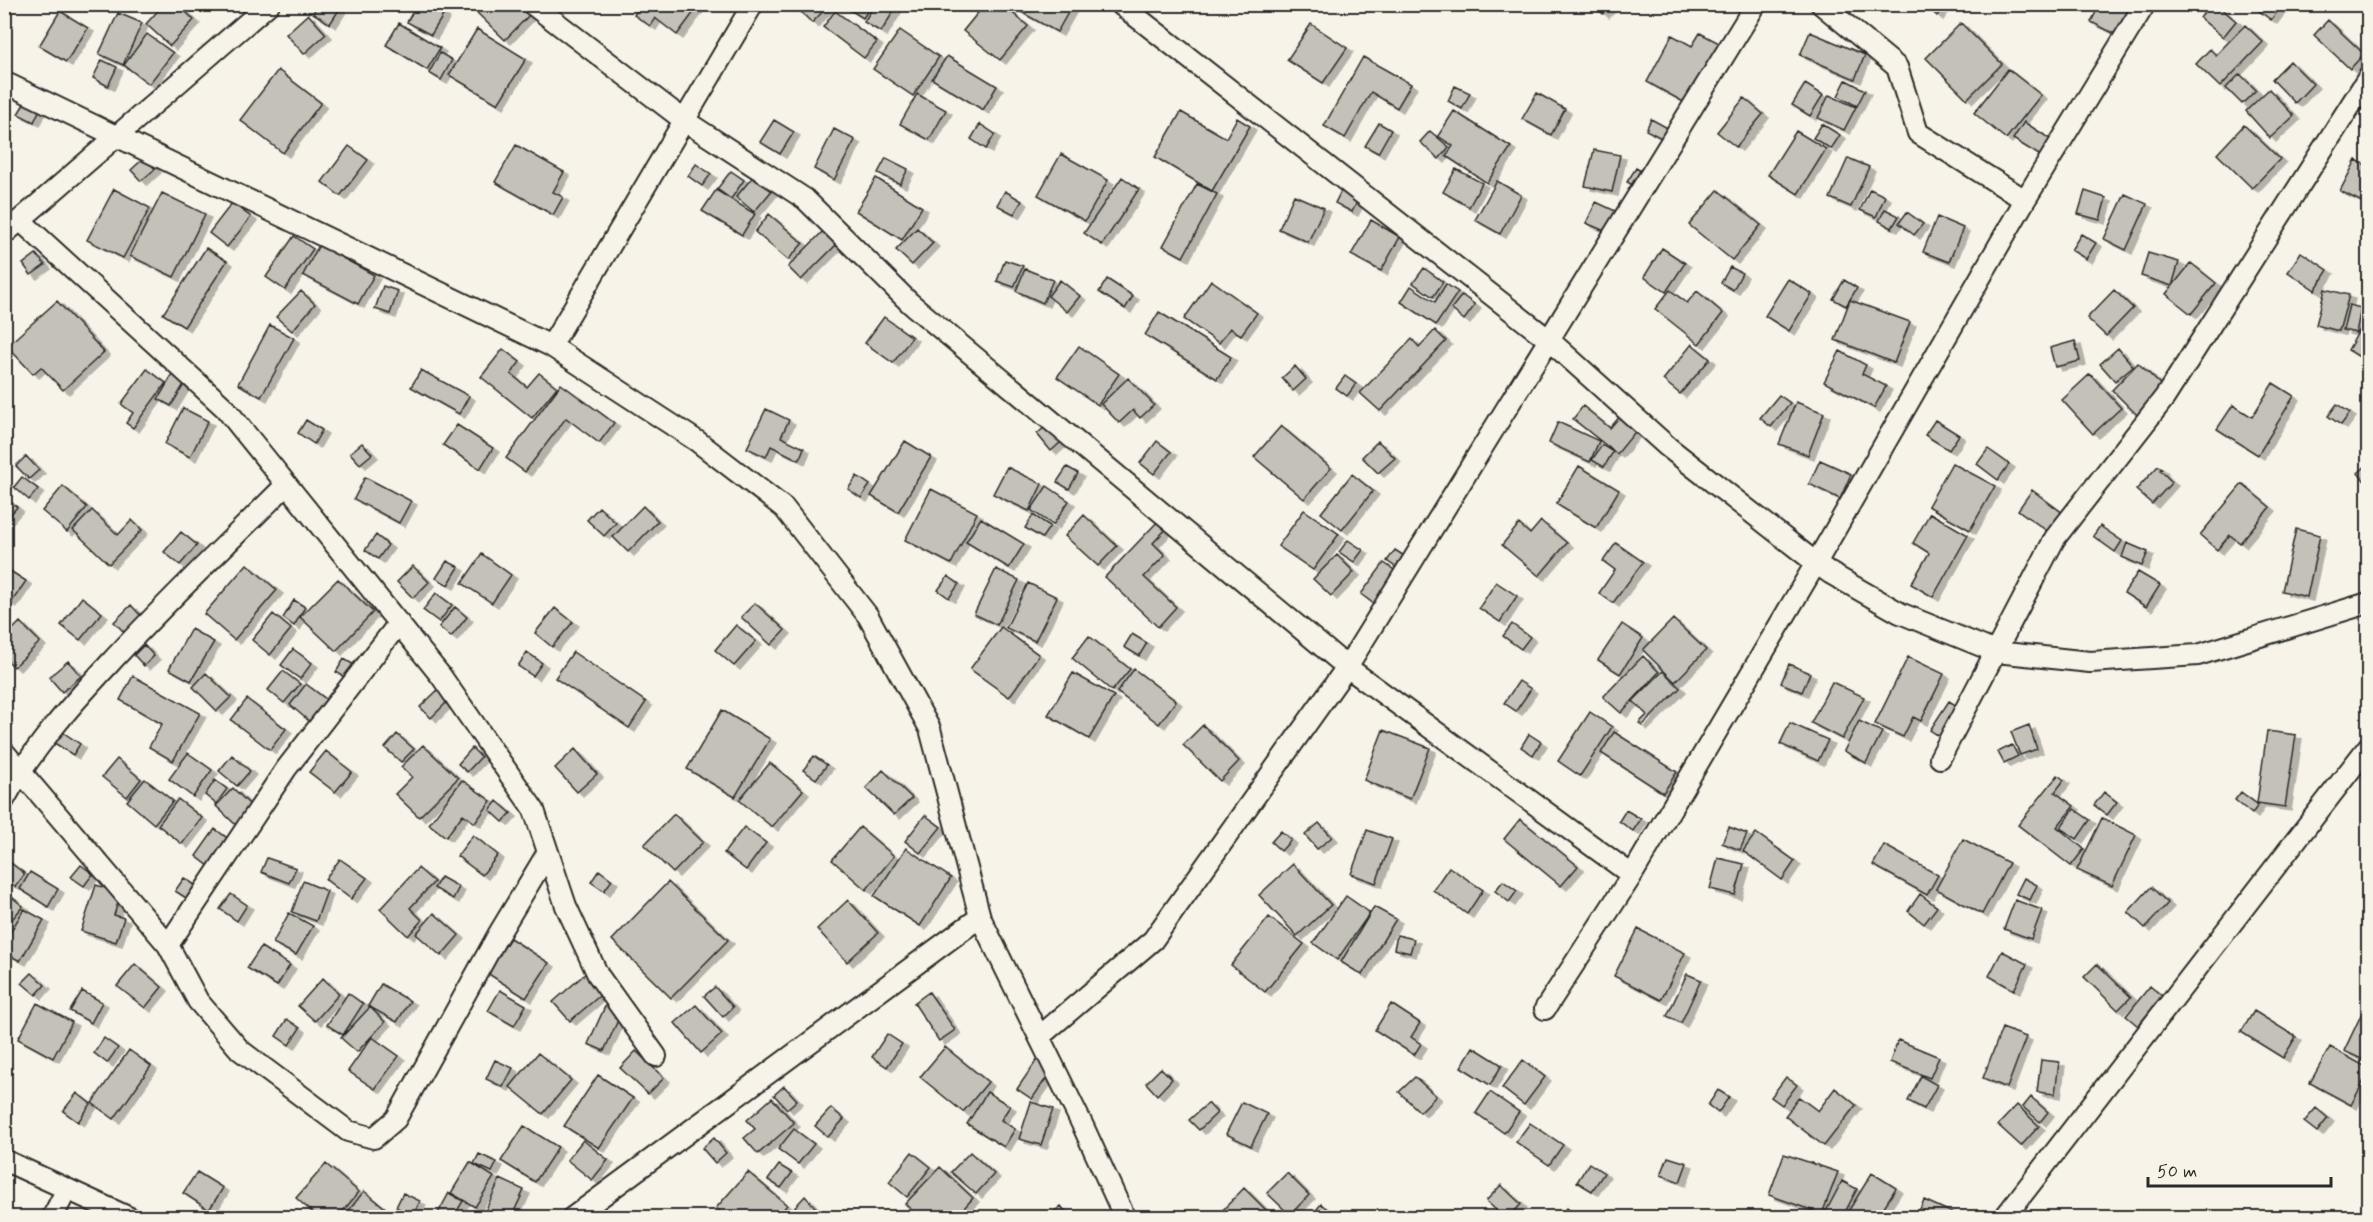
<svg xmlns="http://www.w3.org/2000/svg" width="2373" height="1222" font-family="Mynerve,sans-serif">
<defs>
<filter id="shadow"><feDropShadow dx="6" dy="4" stdDeviation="0" flood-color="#0004"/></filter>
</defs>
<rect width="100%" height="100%" fill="#f7f3e8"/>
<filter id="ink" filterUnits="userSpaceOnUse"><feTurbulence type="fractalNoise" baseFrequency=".0167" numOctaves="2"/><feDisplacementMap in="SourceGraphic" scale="12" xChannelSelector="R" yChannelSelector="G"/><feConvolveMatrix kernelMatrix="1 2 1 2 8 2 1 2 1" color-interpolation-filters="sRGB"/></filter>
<g filter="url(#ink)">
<path fill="#c4c1b9" stroke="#2b2b2b" stroke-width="1.5" filter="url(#shadow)" d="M164,4h14l16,16 -24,26 -24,-22z
M318,4h22l2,1 -12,19 -17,-11z
M417,4h10l17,10 -13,21 -24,-13z
M476,4h55l4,5 -30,31 -33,-32z
M642,4h58l-23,31 -22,-17 -5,8 -16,-11z
M800,4h20l5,5 -13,14 -15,-15z
M854,4h18l-9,14 -13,-8z
M875,4h23l-17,28 -17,-10z
M985,4h17l26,22 -28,34 -37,-29z
M1023,4h50l-16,28 -38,-21z
M1593,4h20l-10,10z
M1924,4h22l-9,12z
M2100,4h45l-18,36 -36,-18z
M2210,4h6l20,17 -13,16 -23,-19z
M2250,4h33l-12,16z
M60,11l28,17 -22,34 -27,-16z
M835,11l42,31 -13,16 -41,-31z
M118,13l24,10 -19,42 -24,-11z
M308,14l18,20 -22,20 -18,-20z
M2328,20l36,34 -14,15 -36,-34z
M399,23l41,25 -13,22 -41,-25z
M1961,23l41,41 -35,35 -41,-41z
M1311,24l36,24 -24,35 -36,-23z
M2245,25l18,17 -43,45 -24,-23 14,-15 6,6z
M477,29l49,30 -28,45 -49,-29z
M900,30l39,27 -26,39 -40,-27z
M1810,32l55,23 -10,24 -55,-24z
M1700,33l21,11 -32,61 -42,-23 25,-47 20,11z
M147,34l26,19 -24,31 -25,-19z
M440,53l12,7 -11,20 -12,-7z
M947,56l50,30 -14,24 -51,-31z
M1363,57l48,27 -14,24 -26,-16 -26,46 -21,-12z
M102,60l15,7 -9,19 -15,-8z
M2290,61l23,23 -18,19 -23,-24z
M2008,69l33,26 -35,44 -32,-26z
M278,70l43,33 -38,50 -43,-33z
M2240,74l16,16 -14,14 -16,-16z
M1846,80l19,10 -8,16 -19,-10z
M1805,84l18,11 -13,21 -18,-11z
M1455,86l15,7 -8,16 -14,-8z
M2269,89l25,27 -24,22 -24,-27z
M1537,93l28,16 -14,26 -29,-16z
M917,94l29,16 -17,30 -29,-16z
M1829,95l27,12 -12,23 -26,-12z
M1744,98l19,16 -27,33 -19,-15z
M25,102l15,7 -6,13 -16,-8z
M1454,111l57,36 -24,36 -41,-27 7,-10 -15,-10z
M1181,112l45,26 11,-20 13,8 -38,65 -57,-34z
M1651,119l24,13 -6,10 -23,-12z
M774,120l20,12 -14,22 -20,-12z
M2024,122l31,20 -11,16 -31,-19z
M1379,123l12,7 -13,23 -13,-7z
M980,124l15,10 -9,15 -15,-10z
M1822,124l18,11 -9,14 -18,-11z
M2244,125l36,34 -28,29 -35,-34z
M834,129l21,11 -21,40 -20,-11z
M1430,131l19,16 -10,12 -19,-17z
M1796,131l30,18 -28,45 -30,-19z
M516,145l48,27 -11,20 10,5 -10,18 -58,-33z
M349,146l19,14 -28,36 -18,-14z
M1594,150l26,5 -8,37 -27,-6z
M1061,154l47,26 -23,41 -47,-26z
M145,157l10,12 -14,12 -10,-11z
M886,158l22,11 -8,15 -22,-11z
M1848,158l21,9 -18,40 -21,-9z
M2356,160l12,6v39l-28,-14z
M696,164l15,10 -9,12 -14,-10z
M1636,168l13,8 -9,13 -13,-7z
M1456,169l26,14 -13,24 -26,-15z
M731,171l13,9 -13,19 -14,-10z
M756,173l18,15 -20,24 -18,-15z
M1122,177l17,12 -37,56 -18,-12z
M876,178l46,29 -20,33 -46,-29z
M1497,181l24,14 -21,39 -25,-14z
M1197,184l20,10 -34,63 -20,-11z
M114,189l36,19 -27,50 -36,-18z
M1342,189l17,9 -7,14 -17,-9z
M1870,189l15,7 -9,21 -16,-7z
M716,190l39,24 -13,21 -40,-24z
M1718,190l43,35 -29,35 -43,-35z
M1005,191l17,10 -8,13 -17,-9z
M2085,191l21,7 -6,22 -22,-6z
M162,193l43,21 -31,63 -44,-21z
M2125,194l22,10 -21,46 -22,-11z
M1294,195l30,13 -16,34 -29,-13z
M1596,202l28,13 -10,20 -28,-12z
M232,203l19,14 -24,30 -18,-14z
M1885,209l14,7 -7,12 -13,-7z
M1907,212l16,12 -9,11 -15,-12z
M769,214l34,29 -15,17 -33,-28z
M1937,217l26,11 -14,34 -26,-10z
M1371,220l29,17 -19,34 -30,-16z
M826,228l14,13 -39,39 -13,-13z
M917,228l16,15 -21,22 -16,-15z
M2081,234l15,9 -10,16 -15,-9z
M294,236l19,13 -28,41 -19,-13z
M319,245l55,30 -16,29 -55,-29z
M206,248l21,13 -43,66 -21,-13z
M1662,248l23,15 -19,29 -22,-15z
M2301,252l27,18 -13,20 -27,-18z
M2148,253l31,9 -7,24 -31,-10z
M36,254l9,11 -14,10 -8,-11z
M1005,260l18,6 -9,21 -17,-6z
M2191,263l25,20 -25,31 -25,-20z
M1730,267l12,6 -9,17 -12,-7z
M1424,268l19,14 -10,15 -20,-14z
M1025,269l28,11 -10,23 -27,-12z
M1107,279l26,17 -8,13 -26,-17z
M1788,279l24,15 -23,37 -24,-15z
M1060,280l20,16 -13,16 -19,-16z
M1211,280l46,33 -16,22 -11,-7 -11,15 -35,-24z
M1844,280l13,8 -11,18 -13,-7z
M1446,284l12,8 -22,33 -35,-23 10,-16 24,16z
M383,286l15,5 -8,23 -15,-5z
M2325,289l24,6 -10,36 -23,-6z
M1670,290l17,13 10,-12 26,22 -24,31 -44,-35z
M2114,290l19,18 -27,28 -19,-18z
M301,291l14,13 -23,27 -16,-14z
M1462,295l13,10 -11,15 -13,-11z
M1850,300l60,22 -16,41 -59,-23z
M57,301l47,51 -41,38 -22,-23 -8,7 -26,-28z
M2349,305l12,3 -5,25 -13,-3z
M1159,312l72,45 -14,22 -72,-44z
M2368,315v47l-20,-12z
M884,317l28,20 -19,26 -28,-20z
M270,325l24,13 -33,59 -23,-13z
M1435,330l11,11 -66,70 -20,-18 52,-54 7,8z
M2075,341l5,20 -25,6 -5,-19z
M1692,344l18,15 -30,35 -17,-14z
M1079,346l40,28 -21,31 -41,-28z
M2118,348l15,18 -18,15 -15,-17z
M503,349l17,13 -9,12 16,13 12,-14 18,14 -25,31 -51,-41z
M1840,351l26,14 -4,9 24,12 -12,22 -50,-26z
M2138,363l28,27 -27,27 -27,-27z
M1295,366l11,13 -13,12 -11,-13z
M147,369l19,14 -33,45 -7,-5 7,-10 -12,-9z
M175,370l13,8 -17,28 -13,-7z
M421,370l48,26 -10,18 -48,-27z
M2090,374l31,34 -28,26 -31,-34z
M1345,376l11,8 -9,12 -11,-8z
M1128,378l26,27 -14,13 -7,-8 -14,13 -18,-19z
M2273,383l21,13 -36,59 -41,-26 16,-24 19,12z
M561,384l53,39 -15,20 -33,-25 -41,54 -19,-14z
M1779,395l11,8 -19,24 -11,-9z
M1796,402l28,11 -16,42 -29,-11z
M2337,404l13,9 -9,12 -13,-9z
M1583,406l27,22 12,-14 17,13 -22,27 -44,-35z
M183,408l25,13 -18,36 -25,-13z
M766,409l23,11 -8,17 23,11 -5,12 -28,-14 -5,11 -19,-9z
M306,420l16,10 -8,14 -16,-11z
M1935,420l24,15 -10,15 -24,-15z
M1558,422l41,19 -9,21 -41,-19z
M457,425l36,23 -13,21 -37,-24z
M1047,425l14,17 -10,9 -14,-17z
M1281,426l50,42 -27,31 -50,-42z
M905,441l26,16 -33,55 -27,-16z
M1157,441l14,11 -17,22 -14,-11z
M1378,441l17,17 -17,15 -16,-16z
M362,443l10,11 -12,10 -10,-11z
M1602,445l11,7 -9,15 -12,-7z
M1988,449l21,15 -11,16 -21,-16z
M26,456l13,14 -10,9 -13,-13z
M1820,460l31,14 -11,25 -31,-15z
M1952,463l43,23 -25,44 -42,-24z
M2368,464v21l-10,-12z
M1579,466l40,24 -23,38 -40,-24z
M2158,466l4,3 -2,1 12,12 -20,22 -16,-14z
M1007,467l35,17 -13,27 -36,-17z
M1067,467l11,6 -9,16 -12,-7z
M1352,474l21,17 -31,39 -21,-17z
M857,476l13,9 -9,13 -13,-9z
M22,477l16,12 -9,11 -15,-13z
M365,477l46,24 -12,22 -45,-24z
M2242,484l28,23 -30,36 -10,-8 -13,15 -17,-15z
M63,486l24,21 -20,25 -25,-21z
M1047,486l22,15 -16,24 -22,-15z
M931,489l46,24 -26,51 -46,-24z
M2032,490l36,27 -14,19 -36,-26z
M4,497l13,10 -13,15z
M643,506l15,15 -30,31 -15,-15z
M599,507l17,16 -12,13 -17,-16z
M92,510l26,25 14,-15 10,10 -33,34 -36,-34z
M1304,510l35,24 -26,36 -35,-24z
M1930,513l38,22 -35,62 -22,-13 18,-31 -16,-10z
M1033,515l17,11 -8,12 -17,-10z
M1084,515l33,31 -19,20 -33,-30z
M981,518l43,26 -15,24 -43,-26z
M1160,519l8,8 -15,16 12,12 -21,22 32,30 -18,20 -53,-50z
M1541,521l26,22 -28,33 -37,-31 17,-21 11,10z
M2100,526l22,15 -7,11 -22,-16z
M2296,529l24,6 -13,62 -25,-6z
M181,532l16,13 -17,20 -16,-13z
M376,535l12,10 -10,14 -13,-9z
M1348,540l15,10 -9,12 -15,-10z
M1616,543l27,19 -30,41 -14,-10 16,-23 -12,-9z
M2127,543l21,9 -6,14 -20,-9z
M1395,550l14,9 -8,12 -14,-10z
M482,554l29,21 -19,28 -30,-20z
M1337,555l17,17 -23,24 -18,-17z
M447,561l12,6 -11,18 -12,-7z
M1384,563l19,13 -24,32 -18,-14z
M247,564l30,26 -43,50 -30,-26z
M413,566l16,16 -16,16 -16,-16z
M4,567l22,14 -15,22 -7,-4z
M996,569l23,11 -22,45 -23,-11z
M2138,572l22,13 -14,22 -22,-14z
M948,576l11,8 -10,14 -11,-8z
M338,579l35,33 -37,39 -36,-34z
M1496,582l21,14 -17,26 -21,-14z
M1028,583l29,14 -22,44 -29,-13z
M436,593l16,12 -13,17 -16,-12z
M82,597l20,16 -22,27 -19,-15z
M294,600l11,7 -11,19 -11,-8z
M755,603l30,27 -14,15 -30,-28z
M131,605l11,12 -17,16 -11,-11z
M455,607l12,10 -16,20 -12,-10z
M555,608l18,14 -21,25 -17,-14z
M273,614l18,15 -21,26 -18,-15z
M1673,619l33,31 -31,32 -32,-32z
M20,622l20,20 -26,25 -10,-10v-19z
M1512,624l18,13 -9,12 -18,-13z
M1622,624l21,14 -23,36 -22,-14z
M736,625l20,16 -22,25 -19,-16z
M1001,627l38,28 -30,42 -39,-28z
M191,629l23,13 -23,39 -22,-12z
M1132,634l15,9 -8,13 -15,-9z
M1089,636l41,33 -18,22 -40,-33z
M144,645l10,11 -10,10 -10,-11z
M293,649l19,14 -12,16 -19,-14z
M527,652l15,11 -9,13 -15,-10z
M573,652l73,50 -17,26 -74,-50z
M1643,656l16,16 -38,41 -18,-16z
M1908,657l36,17 -23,47 -8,-4 -10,20 -28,-13z
M344,659l12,7 -8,13 -12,-7z
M68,661l13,15 -19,16 -13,-15z
M1789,664l21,9 -8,19 -21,-9z
M1134,669l42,32 -17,23 -42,-32z
M283,671l17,13 -16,19 -16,-13z
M1663,671l17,17 -38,38 -3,-3 8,-8 -14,-14z
M206,673l25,24 -14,14 -24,-24z
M1073,673l41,23 -25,43 -41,-24z
M133,676l67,37 -27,48 -24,-14 13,-23 -42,-24z
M1519,681l12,8 -15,22 -12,-8z
M1832,682l32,15 -22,42 -31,-16z
M306,684l21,16 -17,22 -20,-17z
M442,686l10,11 -21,21 -11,-11z
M247,699l39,30 -16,21 -39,-30z
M1949,701l16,10 -19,30 -16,-11z
M722,710l48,29 -35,58 -48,-28z
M1590,712l22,15 -32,49 -22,-15z
M1859,721l23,11 -16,31 -22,-12z
M1790,723l38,17 -10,21 -38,-17z
M1203,725l36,36 -19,20 -37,-36z
M2029,725l8,24 -17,6 -9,-23z
M1383,730l47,18 -20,51 -46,-19z
M61,731l19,13 -7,11 -20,-13z
M2267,731l29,4 -11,72 -28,-4z
M1614,732l63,40 -14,21 -62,-40z
M397,734l17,15 -13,13 -16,-14z
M1529,734l12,8 -8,13 -12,-8z
M423,745l35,33 -39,39 -24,-23 17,-17 -11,-10z
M2012,745l6,11 -14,7 -6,-11z
M472,748l9,9 -14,15 -9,-8z
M575,749l22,25 -20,18 -22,-24z
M326,751l26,21 -17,20 -26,-20z
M188,753l24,17 -19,27 -24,-18z
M232,755l18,16 -13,15 -18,-15z
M814,756l13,9 -11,14 -13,-9z
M117,759l24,20 -14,18 -25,-20z
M770,763l33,27 -31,37 -33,-27z
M883,770l29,28 -18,17 -28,-27z
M2058,775l6,5 -9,12 19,14 -17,21 27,22 -13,17 -53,-41z
M145,779l28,22 -19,23 -27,-23z
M215,780l12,9 -11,15 -11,-9z
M462,780l29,21 -16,22 -12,-9 -17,23 -17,-13z
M233,788l24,24 -17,17 -24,-23z
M2104,792l13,10 -10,13 -13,-10z
M2241,792l17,13 -6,9 -17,-14z
M178,799l24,19 -20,26 -24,-19z
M497,801l14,12 -8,9 -13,-12z
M2074,809l16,11 -13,19 -17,-11z
M1626,810l15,9 -8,12 -14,-10z
M674,814l29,28 -30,31 -29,-28z
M925,815l16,12 -21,26 -15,-12z
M2102,818l34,17 -24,51 -35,-16z
M1520,819l58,47 -17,20 -57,-47z
M1319,823l13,14 -15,12 -12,-14z
M744,827l22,16 -20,27 -22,-17z
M860,827l34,29 -28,34 -34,-30z
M1729,827l18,7 -7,16 -18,-7z
M215,829l19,14 -20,27 -18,-14z
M1367,830l25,9 -16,44 -25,-9z
M1281,831l10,9 -10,11 -10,-9z
M1756,833l39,28 -13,19 -39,-29z
M473,835l25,20 -16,20 -25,-19z
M1963,839l46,24 -27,51 -46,-25z
M1884,845l54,30 -11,20 -54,-30z
M906,848l45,30 -31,48 -46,-30z
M267,858l29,10 -7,15 -28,-11z
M1718,858l26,6 -9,31 -25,-6z
M340,859l27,19 -16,21 -26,-20z
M7,860l18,14 -10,13 -11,-9v-15z
M1293,864l38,41 -34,31 -38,-41z
M81,865l12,9 -9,12 -13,-9z
M1449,867l34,23 -16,24 -34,-24z
M418,868l16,14 -24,26 12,12 -14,16 -28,-27z
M599,870l13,10 -8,11 -13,-9z
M30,872l28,17 -10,18 -28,-18z
M441,877l18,10 -6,12 -19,-11z
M184,878l16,10 -9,13 -16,-10z
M2024,878l13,7 -7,15 -14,-6z
M303,881l24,10 -11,30 -24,-9z
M1503,881l14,10 -8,11 -14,-11z
M668,882l60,58 -57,58 -59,-58z
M96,885l25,8 -7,22 10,3 -8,24 -35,-11z
M2151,887l17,16 -23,25 -17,-16z
M4,891l19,15 -19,23z
M231,894l16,11 -10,16 -17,-12z
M1920,894l17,13 -13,17 -16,-13z
M1346,896l24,17 -33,47 -24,-17z
M848,900l30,33 -31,29 -30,-33z
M2015,900l27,10 -11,29 -27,-10z
M1374,907l22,12 -34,56 -21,-13z
M24,909l20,11 -24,41 -16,-9v-9z
M289,913l24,13 -17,29 -23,-12z
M434,913l25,22 -18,21 -25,-22z
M1269,917l35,27 -39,48 -34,-27z
M1638,929l47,24 -24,47 -47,-24z
M1397,935l17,4 -4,14 -16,-4z
M510,938l39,25 -23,35 -39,-25z
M261,947l29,18 -13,21 -30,-18z
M2002,951l25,13 -13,26 -25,-14z
M135,964l27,23 -17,21 -28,-22z
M2097,964l34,33 -13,13 -34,-33z
M594,966l17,20 -41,35 -17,-19z
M32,973l13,12 -9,10 -14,-12z
M1687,974l14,6 -20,43 -14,-7z
M323,978l16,16 -24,27 -17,-15z
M381,984l29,17 -13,21 -29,-16z
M2150,986l12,10 -24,30 -12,-10z
M715,987l18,20 -10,10 -19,-21z
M500,990l26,15 -12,21 -26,-15z
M82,991l20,11 -11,21 -21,-12z
M929,992l26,38 -16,11 -25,-38z
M348,993l15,11 -20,31 -16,-10z
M607,1002l16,7 -19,42 -16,-7z
M37,1003l35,19 -19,36 -35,-19z
M1391,1004l29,19 -9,14 10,7 -7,11 -39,-25z
M696,1005l26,29 -21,19 -26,-30z
M370,1007l15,15 -28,30 -16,-14z
M2254,1011l42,26 -13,21 -42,-26z
M2362,1013l6,3v46l-24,-11z
M287,1019l13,9 -11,17 -13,-9z
M2002,1028l24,9 -19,51 -24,-10z
M887,1034l15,10 -15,23 -15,-10z
M372,1037l27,19 -24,33 -27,-18z
M104,1038l14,10 -11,15 -13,-10z
M1898,1040l41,17 -9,21 -40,-16z
M945,1047l43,35 -25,30 -43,-35z
M1473,1047l29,18 -12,20 -29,-18z
M2330,1047l38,21v5l-17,32 -41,-22z
M129,1050l22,16 -37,53 -22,-16z
M636,1051l28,27 -16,16 -28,-26z
M1043,1051l15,10 -26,38 -15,-10z
M538,1053l33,27 -28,34 -33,-27z
M495,1060l18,8 -10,19 -17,-8z
M1523,1060l22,17 -21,28 -22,-17z
M2041,1060l18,2 -4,32 -18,-2z
M1161,1068l11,11 -15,16 -11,-12z
M598,1075l35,23 -34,50 -35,-22z
M1921,1076l16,9 -13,24 -16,-8z
M1415,1077l21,19 -16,16 -21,-20z
M1786,1077l11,8 -15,20 -11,-8z
M784,1086l13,14 -10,9 -13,-14z
M1835,1088l21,17 -32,41 -39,-30 14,-19 19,14z
M1718,1090l11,7 -11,16 -10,-8z
M987,1092l23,14 -9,14 14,9 -11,18 -37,-23z
M1490,1092l29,20 -15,21 -28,-20z
M77,1093l14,11 -13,18 -15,-11z
M2031,1097l17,15 -8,10 -17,-15z
M772,1098l22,25 -36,31 -14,-16 11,-9 -8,-9z
M1031,1102l22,7 -12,36 -22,-6z
M1242,1102l25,12 -16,32 -25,-12z
M1208,1103l9,10 -18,17 -10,-10z
M2017,1105l22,21 -18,20 -23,-21z
M831,1108l13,11 -16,18 -13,-11z
M2316,1108l12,10 -11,14 -13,-10z
M1530,1123l33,22 -14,20 -33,-23z
M524,1126l34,21 -23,35 -34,-21z
M794,1129l20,15 -16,20 -20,-15z
M714,1138l12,15 -11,10 -13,-15z
M583,1140l25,20 -16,20 -25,-20z
M912,1152l19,15 -24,30 -18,-15z
M970,1152l24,22 -18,20 -25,-22z
M479,1154l18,8 -5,10 -18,-8z
M1784,1154l54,18 -16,42 -53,-19z
M1668,1157l19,6 -7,19 -19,-7z
M470,1162l24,15 -19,30 -24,-14z
M1589,1163l15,10 -12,18 -15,-9z
M326,1164l33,28 -22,26h-18l-23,-20z
M779,1165l13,8 -11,15 -13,-8z
M940,1167l33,31 -18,20h-35l-15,-14z
M197,1172l26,16 -14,22 -26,-17z
M748,1172l39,33 -11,13h-49l-11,-10z
M1287,1173l22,22 -19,20 -23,-22z
M1872,1173l24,15 -19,30h-33z
M500,1179l24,11 -13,28h-29z
M1842,1181l15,8 -15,29 -19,-1z
M1501,1185l20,19 -12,14h-4l-19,-17z
M1244,1188l30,30h-59z
M364,1191l30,24 -2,3h-42l-4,-4z
M403,1193l17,8 -7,15 -17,-9z
M449,1193l14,8 -10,17h-12l-4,-3z
M805,1196l20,22h-40z
M1924,1200l31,14 -1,4h-38z
M1321,1204l18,14h-29z
M1061,1206l10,12h-19l-2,-3z
M1567,1208l11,10h-20z"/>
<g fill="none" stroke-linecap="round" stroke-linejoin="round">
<defs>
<path id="street" d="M532,4l153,117 120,78 105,104 437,364 285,208
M1120,4l429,336 119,107 148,116 14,10 70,40 96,39 94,10 108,-7 170,-52
M1821,4l76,63 21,66 107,67
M4,82l547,264 146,95 87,67 84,108 62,113 50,188 103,209 42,92
M20,220l205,188 216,268 93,134 32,96 32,69 58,81
M4,234l265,-230
M551,346l202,-342
M4,752l164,193 30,56 42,49 108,81 26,7 22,-19 102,-184 50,-83
M1940,758l115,-220 110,-141 203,-319
M4,800c28,-51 67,-95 106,-137 57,-62 117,-119 176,-178
M168,945l118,-176 113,-146
M1545,1009l87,-134 184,-312 209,-363 120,-196
M1039,1037l114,-97 194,-273 409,-663
M4,1160l126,58
M52,1218l15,-29
M572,1218l408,-301
M2004,1218l364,-471"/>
</defs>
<use href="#street" stroke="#2b2b2b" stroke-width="24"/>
<use href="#street" stroke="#f7f3e8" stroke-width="20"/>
</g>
</g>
<rect width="2373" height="1222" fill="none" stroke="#f7f3e8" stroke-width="24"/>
<rect x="12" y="12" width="2349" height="1198" fill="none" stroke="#2b2b2b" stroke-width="2" filter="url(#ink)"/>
<path d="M2148 1177v9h183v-9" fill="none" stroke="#2b2b2b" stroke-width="3"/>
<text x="2157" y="1177" font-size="18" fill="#2b2b2b" stroke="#f7f3e8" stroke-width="4.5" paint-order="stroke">50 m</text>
</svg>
